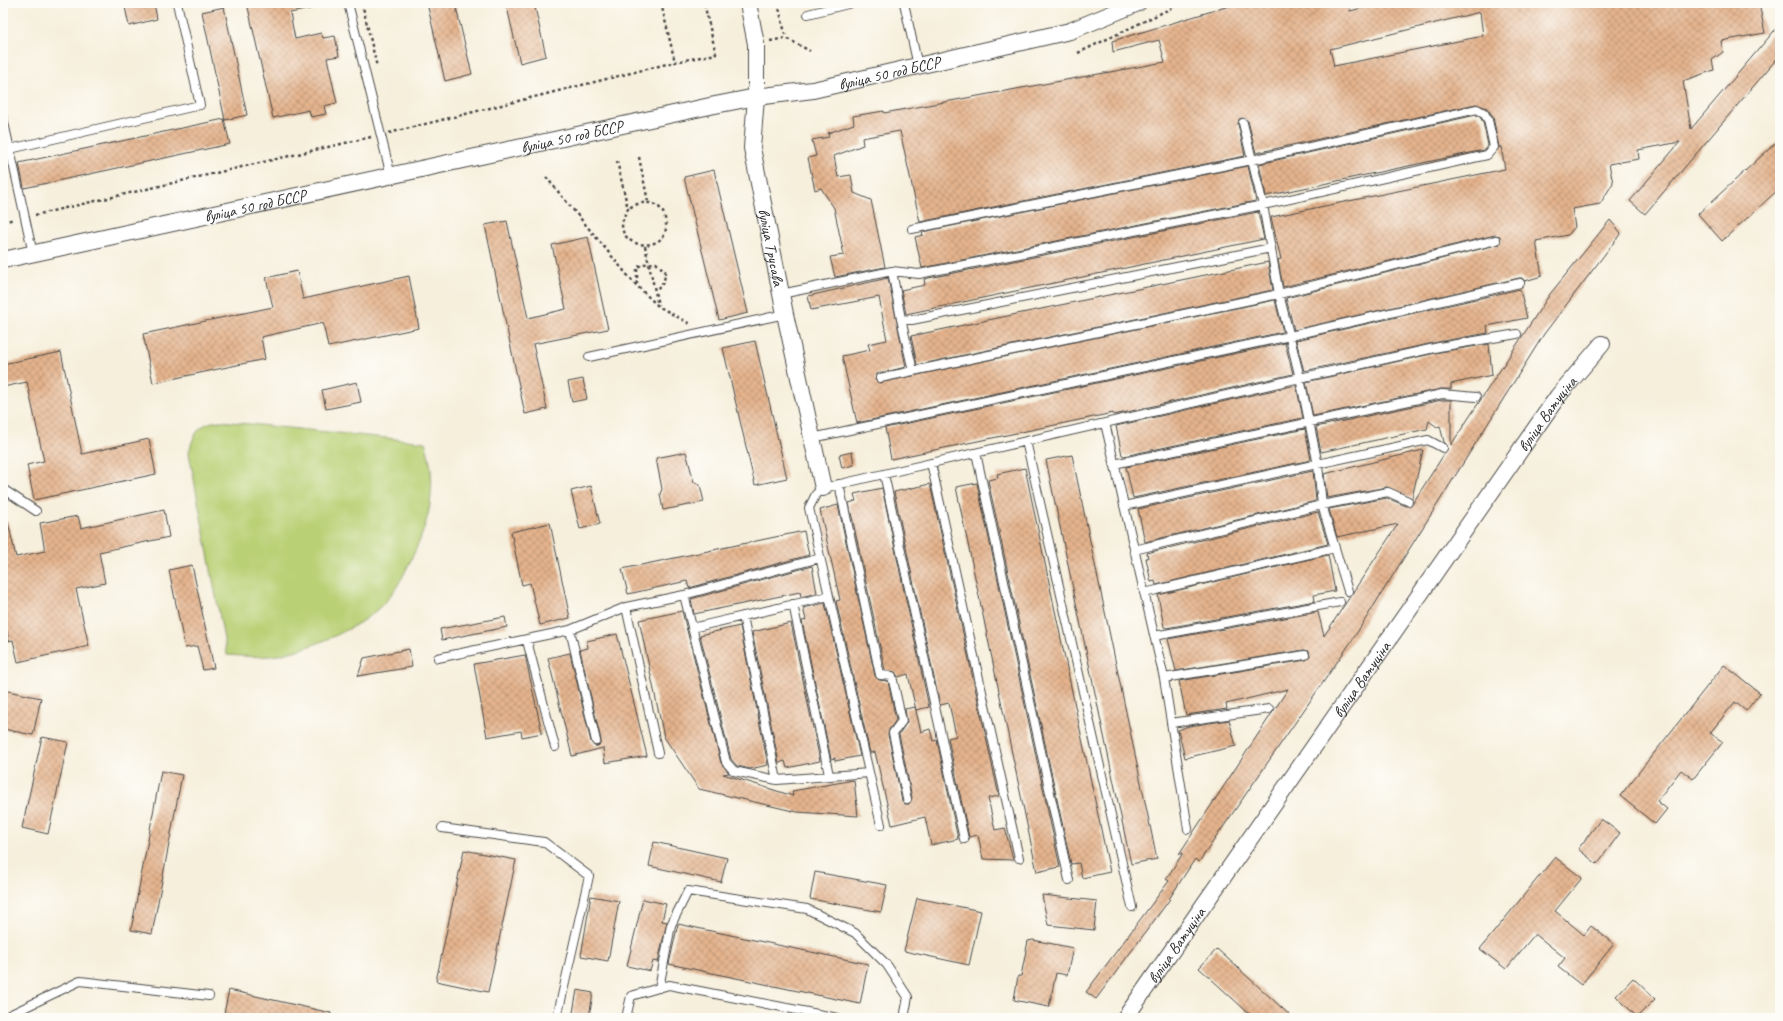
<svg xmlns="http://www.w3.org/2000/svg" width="1783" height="1021" font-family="Caveat,sans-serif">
<defs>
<pattern id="building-cross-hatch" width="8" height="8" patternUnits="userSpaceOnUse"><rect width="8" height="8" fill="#e5b48d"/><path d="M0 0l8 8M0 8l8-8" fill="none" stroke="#ba9373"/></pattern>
</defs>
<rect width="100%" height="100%" fill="#fdfcf7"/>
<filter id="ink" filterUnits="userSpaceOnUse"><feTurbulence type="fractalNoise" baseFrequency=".025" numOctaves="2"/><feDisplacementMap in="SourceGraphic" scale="8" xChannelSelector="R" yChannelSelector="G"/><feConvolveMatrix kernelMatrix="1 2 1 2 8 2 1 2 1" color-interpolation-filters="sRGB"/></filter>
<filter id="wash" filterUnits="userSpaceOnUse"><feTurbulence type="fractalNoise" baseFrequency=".012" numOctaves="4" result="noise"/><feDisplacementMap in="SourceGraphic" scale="16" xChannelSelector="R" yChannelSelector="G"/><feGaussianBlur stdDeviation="0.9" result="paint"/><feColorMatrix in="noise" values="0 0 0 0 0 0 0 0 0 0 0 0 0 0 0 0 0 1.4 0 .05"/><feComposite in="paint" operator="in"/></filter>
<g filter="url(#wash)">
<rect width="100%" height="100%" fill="#f6efdc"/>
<path fill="#b9d074" stroke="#727e50" d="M220,421l205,21c12,38 7,73 -10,109 -8,17 -16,36 -29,50 -24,27 -72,46 -108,54 -16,3 -35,1 -51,0l-38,-202c4,-19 11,-31 31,-32z"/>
<g id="blocks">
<path fill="url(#building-cross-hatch)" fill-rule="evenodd" d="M142,3h12l3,16 -28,7 -4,-19z
M247,3h68v5l-25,5 5,26 26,-6 2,5 12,-2 4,20 -12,2 10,45 -13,3 2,8 -15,3 -2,-7 -36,8z
M427,3h28l17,71 -27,7z
M506,3h28l12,53 -26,7z
M1239,3h110l1,8 32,-8h377l6,30 -44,8 2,11 -11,8 2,10 -31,11 8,48 89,-105v31l-135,159 -15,-13 50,-59 -42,8 1,9 -30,5 4,19 -13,21 -28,5 3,18 -7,8 -32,6 6,35 -17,5 -3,-3h-3l-225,52 -8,-32 214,-54v-8l-5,-1 -212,52 -5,-27 3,-1 -10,-42 234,-48 -4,-22h-2l-6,-30 -6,-9 -11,-4 -220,49 -8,-32 -6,-3 -3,1 -1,5 7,32 -325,66 -20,-91 -38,7 1,7 -29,11 4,21 13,-2 3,18 17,7 14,67 -50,10 -5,-20 14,-2 -10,-47 -13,-20 -6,2 -7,-32 8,-2 -4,-16 17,-3 -1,-4 26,-9 -1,-8 31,-5v2l281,-51 -6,-22 -46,12 -1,-11zM1480,12l3,24 -149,30 -4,-17z
M224,7l23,108 -22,5 -23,-108z
M1476,115l4,2 3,5 5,23 -4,5 -218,46 -7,-32z
M224,119l6,25 -206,44 -5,-25z
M1780,139v49l-58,53 -24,-27z
M1248,166l8,35 -334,67 -7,-31 8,-2 -1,-3z
M714,170l34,143 -29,7 -35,-143z
M1258,212l6,27 -358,75 -5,-24 24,-5 -1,-6z
M1610,220l11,13 -77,101 -191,305 -154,223 -4,-3 -26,40h1l-74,100 -10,-7 83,-111 -3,-2 17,-26 -4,1 109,-165 -62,15 1,5 -41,6 -7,-34 127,-21 4,-3 -1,-6 -5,-1 -128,21 -8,-32 150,-27 6,24 74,-112 -61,13 -8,-28 58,-11 19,8h5l37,-58 -1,-3 -3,-3 -4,-16 -3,1 -8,-6 -2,8 -106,23 -5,-25 126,-27h9v45l99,-151z
M507,221l21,97 38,-9 -14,-64 36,-8 20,92 -75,15 14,65 -22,5 -40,-189z
M1268,262l5,28 -356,75 -6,-29z
M297,271l6,28 106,-23 10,52 -91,19 -5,-24 -62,14 4,22 -112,24 -10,-49 130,-27 -7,-29z
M888,278l18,89 -29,7 -2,6 4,3 396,-83 8,32 -426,91 -15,-67 28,-6 -2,-6 19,-4 -8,-43 -68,13 -3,-14z
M1520,289l7,29 -40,8 1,7 -50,9 -134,29 -8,-31z
M755,341l32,137 -32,7 -32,-137z
M1285,343l8,31 -179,41 -1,-2 -222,46 -6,-31z
M1489,344l3,31 -41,9v5h-10l-128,27 -7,-34 134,-30z
M61,352l21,102 67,-15 7,35 -122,26 -7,-35 17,-4 -17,-79 -24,5v-23z
M583,379l4,20 -15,3 -4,-20z
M357,382l4,20 -35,7 -4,-19z
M1296,385l7,33 -179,38 -2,-1 -6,-29z
M1305,429l6,31 -178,38 -7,-31z
M1423,450l-11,48 -25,-11 -60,11 -3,-24z
M686,452l8,30 6,3 4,17 -41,8 -3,-16 2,-5 -6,-31z
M852,452l2,13 -12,3 -3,-13z
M1072,455l85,404 -26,5 -85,-404z
M1025,468l85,404 -28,6 -3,-15 -8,1 -83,-384 10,-2 -1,-4z
M1313,471l3,30 -171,41 -7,-33z
M977,483l83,384 -23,5 -81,-385z
M930,484l69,312 -11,2 7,32 10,-2 8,32 -30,-1 -5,-24 -9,2 -21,-99 8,-2 -7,-33 -9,2 -46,-213z
M591,486l9,38 -20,5 -9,-38z
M882,488l47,219 -13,3 -8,-36 -10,3 -3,-5 -10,-2 -36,-167 7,-2 -2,-7z
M838,505l37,171 4,4 9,1 8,39 -7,10 -1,4 14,67 3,3h4l3,-6 -13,-64 8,-12 -2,-13 10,-2 6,25 9,-3 3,12 4,-1 21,99 -27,6 -6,-28 -33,8 -17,-73 -5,1 -34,-152 4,-1 -20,-90z
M164,510l5,27 -70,15 6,31 -29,6 13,57 -71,16 -5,-22 -4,1 -6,-28v-91h5l8,35 29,-6 -5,-28 38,-7 3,12z
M1318,512l10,32 -172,41 -1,-4 -4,1 -5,-24h2l-1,-5z
M550,523l20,95 -30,7 -10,-42 -8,2 -11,-53z
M804,531l5,24 -120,33 -2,-7 -59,13 -6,-25z
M1328,555l7,36 -21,4 1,6 -149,27 -2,-1 -6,-32z
M192,565l22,103 -11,2 -6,-24 -12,2 -16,-78z
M812,566l5,27 -16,4 -1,-5 -106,22 -3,-15z
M825,603l35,153 -25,5v-3l-4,1 -29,-138 4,-1 -3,-12z
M682,611l39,152 8,10 -6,1 70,22 -1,-5 62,-11 4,36 -61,-4 -98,-23 -35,-52 -25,-117z
M505,617l2,10 -65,13 -2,-11z
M791,623l29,138 -33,7 -2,-7 -6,2 -27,-131z
M740,626l28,139 -18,4 -13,-3 -6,-7 -31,-124z
M617,634l30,122 -42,7 -2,-15 -31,8 -24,-98 22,-5 21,89 3,4h4l3,-3v-3l-21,-90 8,-2 -1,-7z
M409,649l3,18 -54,9 6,-18z
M525,655l17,78 -20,4 -1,-6 -34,6 -13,-73z
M1724,665l36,28 -14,18 -11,-9 -25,31 13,9 -30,37 -12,-9 -24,31 10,8 -12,15 -35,-28z
M3,690l38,8 -8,37 -30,-6z
M1229,720l7,26 -51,12 -7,-28 11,-4z
M42,737l26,5 -20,92 -26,-6z
M161,771l21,4 -30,159 -21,-4z
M1601,819l19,14 -23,31 -19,-15z
M654,842l73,16 -6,24 -72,-16z
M464,850l52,10 -28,132 -52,-11z
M1555,857l27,21 -27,33 29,24 7,-9 23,18 -33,41 -23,-18 7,-9 -30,-24 -29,35 -26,-20z
M815,872l72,13 -6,27 -71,-13z
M1042,895l55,6 -3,29 -46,-5z
M591,896l28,5 -11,60 -27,-5z
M917,898l64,13 -12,54 -65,-14z
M643,899l23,5 -4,17 5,1 -9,40 -5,-1 -3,10 -23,-5z
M678,924l190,40 -8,40 -191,-40z
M1033,940l40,8 -6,27 -11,-2 -7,34 -35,-7 4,-24h3l7,-35z
M1217,949l76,69h-39l-55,-50z
M1633,978l22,21 -18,18 -21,-21z
M229,990l102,23 -1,5h-107z
M577,990l16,3 -4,25h-17z"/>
</g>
</g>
<g filter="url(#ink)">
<use href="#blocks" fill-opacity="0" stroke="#494846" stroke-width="1"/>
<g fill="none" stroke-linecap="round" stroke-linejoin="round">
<defs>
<path id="lane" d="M348,3l43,173
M904,3l14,63
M808,14l44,-11
M3,118l30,136
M1243,123l20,82 16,89 21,84 18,87 4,40 26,86
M10,149l190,-44 -23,-102
M892,271l9,48 11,1 359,-72
M781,294l111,-23 27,3 344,-69 224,-50 7,-8 -6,-27 -4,-7 -7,-4 -225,51 -340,69
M901,319l12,52 366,-77 217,-54
M589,357l196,-43
M880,378l33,-7
M1105,423l59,255 24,151
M812,438l478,-102 230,-53
M1026,441l106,466
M976,453l93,427
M931,463l88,395
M1114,464l328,-70 34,3
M884,474l80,365
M839,484l41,191 12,1 10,45 -9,12 14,66
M3,489l33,22
M1124,506l304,-66 15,8
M1134,550l188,-45 66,-13 20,9
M1144,593l191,-45
M684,595l42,167 8,9 43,9 92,-7
M793,604l36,171
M626,607l32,146
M743,616l34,164
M692,628l137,-32
M570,630l26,111
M1154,636l186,-34
M527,641l28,106
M438,658l132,-28 56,-23 58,-12 136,-37
M1164,678l141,-23
M1171,723l98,-14
M881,825l-72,-317 7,-14 7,-6 477,-110 139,-31 78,-13
M442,828l102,14 45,34 -32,142
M659,988l12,-63 17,-34 119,18 48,24 32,32 21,32 -4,21
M3,1018l77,-37 129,15
M626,1018l5,-22 38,-11 169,33"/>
<g id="street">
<path id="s1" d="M748,3l8,41v53l-4,51 33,166 38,174"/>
<path id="s2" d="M3,260l707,-154 46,-9 57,-7 257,-59 68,-28"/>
<path id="s3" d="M1125,1018l433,-622 44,-52"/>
</g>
</defs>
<use href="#lane" stroke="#494846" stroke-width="10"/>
<use href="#street" stroke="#494846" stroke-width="18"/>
<path stroke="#494846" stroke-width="2.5" stroke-dasharray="3 3" stroke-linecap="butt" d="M362,3l15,64
M661,3l14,59 41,-8 -12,-51
M778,3l8,35
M770,41l16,-3 24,13
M1078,53l104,-50
M389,133l286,-71
M639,157l9,45
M617,161l11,48c-27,41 48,50 37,9 -4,-18 -24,-19 -37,-9
M546,177l88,106 24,23 32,18
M35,215l336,-78
M3,222l11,-3
M645,246l13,59
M637,284v-16l5,-4 14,-1 9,8c0,10 -2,14 -10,20"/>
<use href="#lane" stroke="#fff" stroke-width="8"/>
<use href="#street" stroke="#fff" stroke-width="16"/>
</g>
</g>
<g text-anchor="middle" stroke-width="3.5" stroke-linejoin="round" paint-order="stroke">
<g font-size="16" fill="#2b2b2b" stroke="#fdfcf7">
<text dy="6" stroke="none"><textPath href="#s2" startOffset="906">вуліца 50 год БССР</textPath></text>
<text dy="6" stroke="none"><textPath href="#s2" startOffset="582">вуліца 50 год БССР</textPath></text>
<text dy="6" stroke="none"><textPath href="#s2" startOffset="258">вуліца 50 год БССР</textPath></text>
<text dy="6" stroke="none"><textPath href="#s1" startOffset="247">вуліца Трусава</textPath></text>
<text dy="6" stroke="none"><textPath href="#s3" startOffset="737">вуліца Ватуціна</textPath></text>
<text dy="6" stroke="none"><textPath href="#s3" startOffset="413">вуліца Ватуціна</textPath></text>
<text dy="6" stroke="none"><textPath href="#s3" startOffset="89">вуліца Ватуціна</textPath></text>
</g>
</g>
<rect width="1783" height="1021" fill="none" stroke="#fdfcf7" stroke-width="16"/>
</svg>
